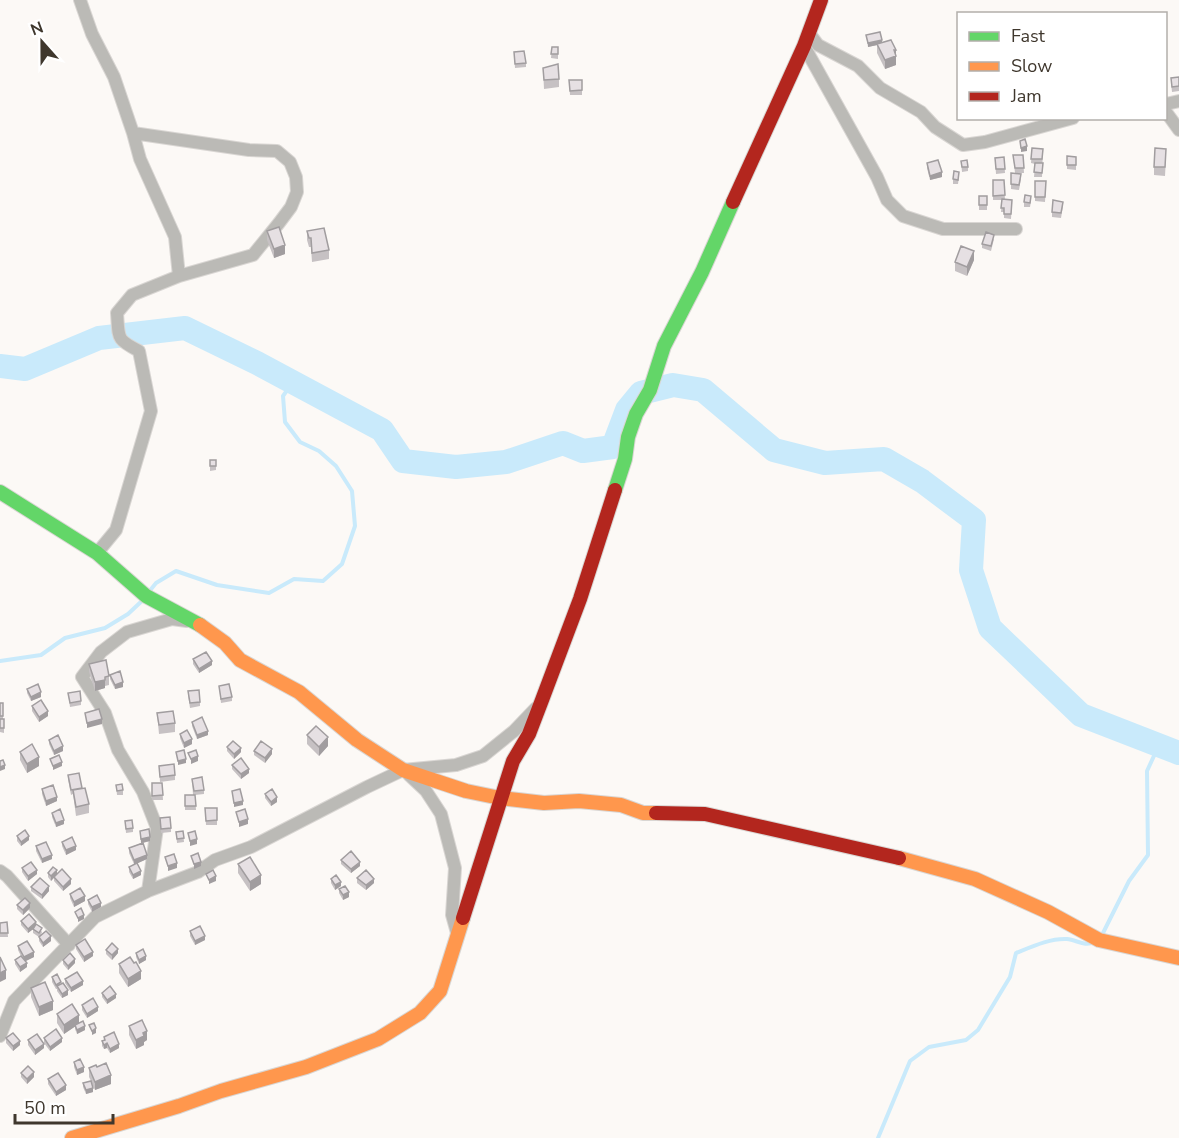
<svg xmlns="http://www.w3.org/2000/svg" width="1179" height="1138" font-family="'Nunito Sans',sans-serif">
<rect width="100%" height="100%" fill="#fcf9f6"/>
<g fill="none" stroke-linecap="round" stroke-linejoin="round">
<path stroke="#c9eafb" stroke-width="4" d="M148,593l8,-10 20,-12 41,14 52,8 25,-14 29,2 19,-17 13,-38 -3,-35 -16,-25 -17,-15 -19,-9 -15,-20 -2,-26 10,-14
M0,661l41,-6 24,-17 40,-10 23,-14 16,-15
M1102,935l27,-54 19,-26 -1,-84 12,-26
M878,1138l32,-77 19,-14 37,-7 12,-10 32,-53 6,-24c15,-6 34,-15 51,-14 10,1 18,8 27,3"/>
<path stroke="#c9eafb" stroke-width="24" d="M0,366l25,3 74,-31 86,-10 72,35 125,67 21,31 53,6 50,-5 57,-19 20,8 30,-4 14,-37 14,-17 32,-8 30,5 71,60 51,13 59,-4 38,22 52,39 -3,50 19,58 91,87 98,38"/>
<defs>
<path id="street" d="M80,0l12,34 22,43 19,56 7,26 35,78 4,39 -47,19 -15,18c2,26 -1,26 22,38l12,60 -35,119 -19,23
M809,33l9,12 40,21 22,22 41,24 14,15 28,18 22,-3 88,-24
M804,46l73,131 10,23 16,16 40,13h73
M1166,104l13,-3
M1166,112l13,18
M133,133l116,17 28,1 13,11 6,15 1,15 -6,15 -12,16 -26,32 -74,21
M409,775l17,16 15,23 14,54 -3,47 5,18
M0,871l7,5 62,69
M148,891l9,-63 -14,-36 -25,-42 -13,-37 -23,-36 19,-25 26,-20 45,-13 15,2
M0,1036l14,-35 81,-84 53,-26 50,-19 17,-12 36,-13 116,-60 36,-17 53,-5 27,-9 31,-25 22,-23"/>
<path id="fast" d="M615,490l10,-31 3,-22 8,-23 14,-24 14,-44 38,-74 31,-70
M0,492l97,61 49,43 54,29"/>
<path id="slow" d="M200,625l25,18 15,17 59,32 58,48 46,30 63,21 34,7 44,5 35,-2 42,4 22,8h13
M899,858l76,21 73,33 51,28 80,18
M72,1138l107,-32 42,-15 85,-24 72,-28 42,-26 20,-22 23,-73"/>
<path id="jam" d="M733,202l71,-156 17,-46
M656,813l49,1 194,44
M463,918l50,-157 16,-27 13,-34 38,-101 35,-109"/>
</defs>
<use href="#street" stroke="#d9d6d3" stroke-width="14"/>
<use href="#fast" stroke="#d9d6d3" stroke-width="16"/>
<use href="#slow" stroke="#d9d6d3" stroke-width="16"/>
<use href="#jam" stroke="#d9d6d3" stroke-width="16"/>
<use href="#street" stroke="#bbbab6" stroke-width="12"/>
<use href="#fast" stroke="#63d668" stroke-width="14"/>
<use href="#slow" stroke="#ff974d" stroke-width="14"/>
<use href="#jam" stroke="#b3261e" stroke-width="14"/>
</g>
<path fill="#c6c1c3" d="M866,35l30,15v15l-11,4 -8,-16v-8l-9,2z
M552,47h6v12l-7,-1z
M514,52l12,11v4l-11,1z
M543,68l16,11v8l-15,2z
M1179,77v14l-7,1 -1,-10z
M569,80h13v15h-12z
M1032,148l11,1 -1,28h-8l1,-13 -4,-1z
M1013,155h10l1,18h-9z
M1067,156l9,1v13l-9,-1z
M1004,157l1,16 -9,1 -1,-16z
M1166,158l-1,18 -11,-1v-8z
M961,161l7,6v4l-6,1z
M927,163l15,14 -12,3 -3,-12z
M1011,173l10,6 -2,11 -8,-1z
M959,176l-1,8h-5v-5z
M993,180h11l1,20h7l-1,19 -7,-1v-6h-3l1,-12h-9z
M1035,181h11l-1,21 -10,-1z
M979,196h8v14h-8z
M1031,201l-1,6h-6v-5z
M1063,206l-2,12 -9,-1v-5z
M267,231l18,23 -11,4 -7,-18z
M307,231l22,19v9l-17,3 -1,-15h-2l-2,-7z
M994,239l-3,12 -9,-3v-4z
M974,260l-7,16 -12,-5v-9z
M210,460h6v10l-6,1z
M193,659l19,6 -13,8 -6,-9z
M89,664l20,12v9l-4,1v2l-10,3 -6,-19z
M110,675l13,12 -8,2 -5,-10z
M219,686l13,11v4l-11,2z
M27,689l14,8 -10,4 -4,-8z
M68,693l13,8v4l-11,2z
M188,695l12,7v4l-10,2z
M0,703h3v16h1v14l-4,-1z
M32,706l16,10 -9,6 -7,-11z
M157,713l18,10v9l-16,2z
M192,722l16,13 -11,4 -5,-13z
M180,734l12,10 -8,4 -4,-10z
M307,735l21,11 -9,10 -12,-12z
M49,740l14,11 -9,4 -5,-11z
M227,747l14,5 -7,7 -7,-8z
M254,751l18,3 -7,9 -11,-8z
M20,752l19,14 -12,7 -7,-13z
M232,765l17,8 -8,6 -9,-10z
M159,766l16,9v5l-15,2z
M68,775l14,13 7,16v9l-13,3 -3,-22 -2,1 -3,-16z
M192,779l12,11v4l-9,1 1,15h-11v-15h8z
M152,783h10l1,17h-11z
M116,785l7,5v5h-6z
M42,789l15,12 -11,5 -4,-12z
M265,794l12,8 -6,4 -6,-8z
M205,808h12v17h-11z
M52,813l12,11 -8,3 -4,-10z
M160,818l11,10v4l-10,1z
M125,821l8,7v4l-7,1z
M140,831l10,10 -7,2 4,16 -10,4 4,12 -8,4 -4,-7v-5l5,-3 -5,-11v-5l12,-5z
M183,831l1,11 -7,1 -1,-11z
M17,836l12,4 -8,6 -4,-5z
M62,842l14,8 -10,5 -4,-9z
M36,846l16,13 -10,4 -6,-12z
M341,860l19,6 -9,7 -10,-9z
M238,864l23,20 -11,7 -12,-18z
M22,868l15,6 -9,7 -6,-9z
M48,873l9,1 14,10 -8,7 -9,-10v-3l-3,3 -3,-4z
M357,878l17,5 -8,7 -9,-7z
M331,879l10,7 -6,4 -4,-7z
M31,887l18,4 -7,8 -11,-8z
M339,889l10,8 -6,3 -4,-7z
M70,894l15,7 -11,6 -4,-9z
M88,900l13,7 -9,5 -4,-8z
M17,905l13,3 -7,7 -6,-6z
M21,921l15,4 6,7 -1,3 10,6 -8,6 -4,-6v-4l-6,-4v-4l-5,4 -7,-8z
M7,922l1,15h-8v-14z
M190,931l15,9 -10,5 -5,-9z
M76,945l17,11 -9,6 -8,-13z
M18,946l16,11 -9,4 2,6 -7,5 -5,-8v-4l6,-4 -3,-6z
M106,950l12,3 -6,7 -6,-6z
M136,953l10,7 -7,4 -3,-7z
M63,960l12,3 -7,7 -5,-6z
M119,964l22,15 -13,8 -9,-14z
M52,977l9,7 7,11 -6,3 -5,-7v-2h-1l-4,-7z
M65,979l18,6 -12,7 -6,-9z
M31,988l22,22 -14,6 -8,-19z
M102,993l14,5 -9,6 -5,-7z
M82,1005l16,6 -11,7 -5,-8z
M57,1014l22,9 6,7 -8,4 -2,-5v-3l-11,8 -7,-11z
M129,1026l18,14 -3,2v3l-8,4 -7,-14z
M104,1037l15,11 -9,5 -3,-5 -3,1 -2,-3v-5l2,-1z
M6,1038l14,7 -7,6 -7,-8z
M44,1038l18,4 -12,9 -6,-8z
M28,1040l16,8 -9,7 -7,-10z
M74,1062l10,10 -7,3 -3,-8z
M97,1067l14,17 -16,6 -3,-6 1,8 -7,2 -3,-7v-4l8,-2 -2,-4v-9z
M21,1073l13,4 -7,7 -6,-7z
M48,1079l18,11 -10,6 -8,-12z"/>
<path fill="#a19d9f" d="M882,40v4l-14,3v-4z
M894,50h2v15l-11,4v-9z
M1027,146v5l-6,1v-4z
M942,172v5l-12,3v-4z
M285,245v9l-11,4v-9z
M974,251v9l-7,16v-9z
M212,661v4l-13,8v-4z
M105,680v8l-10,3v-9z
M123,682v5l-8,2v-4z
M41,692v5l-10,4v-4z
M48,711v5l-9,6v-5z
M102,719v5l-15,4v-5z
M208,731v4l-11,4v-4z
M328,737v9l-9,10v-9z
M192,739v5l-8,4v-5z
M63,746v5l-9,4v-4z
M241,748v4l-7,7v-5z
M272,749v5l-7,9v-5z
M198,756v5l-7,3v-5z
M39,757v9l-12,7v-9z
M186,759v4l-8,2v-4z
M62,762v4l-9,4v-4z
M5,765v4l-5,2v-4z
M249,769v4l-8,6v-5z
M57,797v4l-11,5v-5z
M277,797v5l-6,4v-4z
M243,801v4l-9,2v-4z
M248,819v5l-9,3v-5z
M64,820v4l-8,3v-4z
M29,836v4l-8,6v-4z
M150,837v4l-9,2v-4z
M197,839v5l-7,2v-5z
M76,846v4l-10,5v-5z
M52,855v4l-10,4v-4z
M147,855v4l-13,6v-5z
M201,862v4l-7,3v-5z
M360,862v4l-9,7v-4z
M177,863v5l-9,3v-5z
M37,870v4l-9,7v-5z
M57,870v4l-6,7v-5z
M141,871v4l-8,4v-4z
M261,875v9l-11,7v-9z
M216,876v5l-7,3v-4z
M71,879v5l-8,7v-4z
M374,879v4l-8,7v-5z
M341,882v4l-6,4v-5z
M49,886v5l-7,8v-4z
M349,892v5l-6,3v-5z
M85,896v5l-11,6v-5z
M30,903v5l-7,7v-5z
M101,903v4l-9,5v-5z
M84,915v4l-6,3v-4z
M36,922v5l-8,6v-4z
M51,936v5l-8,6v-4z
M205,936v4l-10,5v-4z
M118,949v4l-6,7v-5z
M34,952v5l-10,5v-5z
M93,952v4l-9,6v-5z
M146,956v4l-7,4v-4z
M75,959v4l-7,7v-4z
M27,963v4l-7,5v-5z
M6,970v9l-6,3v-9z
M141,971v8l-13,8v-8z
M83,981v4l-12,7v-4z
M68,990v5l-6,3v-4z
M116,994v4l-9,6v-4z
M53,1001v9l-14,6v-9z
M98,1007v4l-11,7v-4z
M79,1015v9l-15,10v-9z
M85,1026v4l-8,4v-4z
M96,1028v5l-4,2v-4z
M147,1031v9l-3,2v3l-8,4v-9l7,-7z
M62,1038v4l-12,9v-4z
M20,1041v4l-7,6v-5z
M107,1043v5l-3,1v-4z
M44,1044v4l-9,7v-5z
M119,1044v4l-9,5v-4z
M84,1067v5l-7,3v-5z
M34,1072v5l-7,7v-5z
M111,1075v9l-16,6v-8z
M66,1085v5l-10,6v-4z
M93,1088v4l-7,2v-4z"/>
<path fill="#e6e0e3" stroke="#a19d9f" stroke-width="1.5" d="M880,32l2,8 -14,3 -2,-8z
M891,40l5,10h-2l2,6 -11,4 -8,-16z
M552,47h6v7h-7z
M524,51l2,12 -11,1 -1,-12z
M558,64l1,15 -15,1 -1,-12z
M1179,77v9l-7,1 -1,-9z
M569,80h13v10l-12,1z
M1025,139l2,7 -6,2 -1,-7z
M1032,148l11,1 -1,10h-11z
M1155,148l11,1 -1,18h-11z
M1013,155h10l1,13h-9z
M1067,156l9,1v8h-9z
M1004,157l1,12h-9l-1,-11z
M938,160l4,12 -12,4 -3,-13z
M967,160l1,7h-6l-1,-6z
M1035,163h8l-1,10 -8,-1z
M954,171l5,1 -1,8 -5,-1z
M1011,173l10,1 -2,11 -8,-1z
M993,180h11l1,15 -12,1z
M1035,181h11l-1,16h-10z
M1025,195l6,1 -1,7 -6,-1z
M979,196h8v9h-8z
M1002,199l10,1 -1,14h-7v-6h-3z
M1053,200l10,2 -2,11 -9,-1z
M279,227l6,18 -11,4 -7,-18z
M324,228l5,22 -17,3 -1,-15h-2l-2,-7z
M986,232l8,3 -3,11 -9,-2z
M961,246l13,5 -7,16 -12,-5z
M210,460h6v6h-6z
M206,652l6,9 -13,8 -6,-10z
M106,660l3,16 -4,1v3l-10,2 -6,-18z
M120,671l3,11 -8,3 -5,-10z
M38,684l3,8 -10,5 -4,-8z
M229,684l3,13 -11,2 -2,-13z
M199,690l1,12 -10,1 -2,-12z
M80,691l1,10 -11,2 -2,-10z
M41,700l7,11 -9,6 -7,-11z
M0,703h3v13h-3z
M99,709l3,10 -15,4 -2,-10z
M173,711l2,12 -16,2 -2,-12z
M202,717l6,14 -11,4 -5,-13z
M0,719h4v9h-4z
M316,726l12,11 -9,10 -12,-12z
M187,730l5,9 -8,4 -4,-9z
M58,735l5,11 -9,5 -5,-11z
M233,741l8,7 -7,6 -7,-7z
M261,741l11,8 -7,9 -11,-7z
M32,744l7,13 -12,7 -7,-12z
M184,750l2,9 -8,2 -2,-9z
M196,750l2,6 -7,3 -3,-6z
M59,755l3,7 -9,4 -3,-7z
M241,758l8,11 -8,5 -9,-9z
M3,760l2,5 -5,2v-6z
M174,764l1,11 -15,2 -1,-11z
M79,773l3,15 -11,2 -3,-15z
M202,777l2,13 -10,1 -2,-12z
M152,783h10l1,12 -11,1z
M122,784l1,6 -6,1 -1,-6z
M53,785l4,12 -11,4 -4,-12z
M85,788l4,16 -13,3 -3,-17z
M240,789l3,12 -9,2 -2,-12z
M272,789l5,8 -6,5 -6,-8z
M185,795h10l1,11h-11z
M205,808h12v12l-11,1z
M60,809l4,11 -8,3 -4,-10z
M245,809l3,10 -9,3 -3,-10z
M170,817l1,11 -10,1 -1,-11z
M132,820l1,8 -7,1 -1,-8z
M149,829l1,8 -9,2 -1,-8z
M25,830l4,6 -8,6 -4,-6z
M183,831l1,7 -7,1 -1,-7z
M195,831l2,8 -7,2 -2,-8z
M72,837l4,9 -10,4 -4,-8z
M46,842l6,13 -10,4 -6,-13z
M143,843l4,12 -13,5 -5,-12z
M351,851l9,11 -9,7 -10,-9z
M198,853l3,9 -7,2 -3,-8z
M174,854l3,9 -9,3 -3,-9z
M250,857l11,18 -11,7 -12,-18z
M31,862l6,8 -9,6 -6,-8z
M137,863l4,8 -8,4 -4,-8z
M53,867l4,3 -6,6 -3,-3z
M62,869l9,10 -8,8 -9,-10z
M213,870l3,6 -7,4 -3,-6z
M366,870l8,9 -8,6 -9,-7z
M336,875l5,7 -6,3 -4,-6z
M40,878l9,8 -7,9 -11,-8z
M345,886l4,6 -6,3 -4,-6z
M80,888l5,8 -11,6 -4,-8z
M97,895l4,8 -9,4 -4,-7z
M25,898l5,5 -7,7 -6,-5z
M81,908l3,7 -6,3 -3,-6z
M29,914l7,8 -8,7 -7,-8z
M7,922l1,11h-8v-10z
M36,924l6,4 -3,5 -6,-4z
M200,926l5,10 -10,5 -5,-10z
M46,931l5,5 -8,7 -4,-6z
M85,939l8,13 -9,5 -8,-12z
M27,941l7,11 -10,5 -6,-11z
M112,943l6,6 -6,6 -6,-5z
M143,949l3,7 -7,4 -3,-7z
M70,953l5,6 -7,7 -5,-6z
M21,956l6,7 -7,4 -5,-7z
M0,957l6,13 -6,3z
M130,957l4,6 2,-1 5,9 -13,8 -9,-15z
M77,972l6,9 -12,7 -6,-9z
M57,974l4,8 -5,3 -4,-8z
M45,982l8,19 -14,6 -8,-19z
M63,983l5,7 -6,4 -5,-8z
M110,986l6,8 -9,6 -5,-7z
M93,998l5,9 -11,7 -5,-9z
M72,1004l7,11 -15,10 -7,-11z
M142,1020l5,11 -4,2 1,3 -8,4 -7,-14z
M83,1021l2,5 -8,4 -2,-5z
M94,1023l2,5 -4,3 -3,-6z
M56,1029l6,9 -12,9 -6,-9z
M114,1032l5,12 -9,5 -3,-6 -3,2 -2,-4 3,-1 -1,-3z
M13,1033l7,8 -7,5 -7,-8z
M37,1034l7,10 -9,6 -7,-10z
M80,1059l4,8 -7,3 -3,-8z
M106,1063l5,12 -16,7 -6,-14 7,-3 1,2z
M28,1066l6,6 -7,7 -6,-6z
M58,1073l8,12 -10,7 -8,-13z
M91,1081l2,7 -7,2 -3,-7z"/>
<rect x="957" y="12" width="210" height="108" fill="#ffffff" stroke="#b2afab" stroke-width="1.5"/>
<rect x="969" y="32" width="30" height="9" fill="#63d668" stroke="#b2afab" stroke-width="1.5"/>
<text x="1011" y="42" font-size="18" fill="#3f372d">Fast</text>
<rect x="969" y="62" width="30" height="9" fill="#ff974d" stroke="#b2afab" stroke-width="1.5"/>
<text x="1011" y="72" font-size="18" fill="#3f372d">Slow</text>
<rect x="969" y="92" width="30" height="9" fill="#b3261e" stroke="#b2afab" stroke-width="1.5"/>
<text x="1011" y="102" font-size="18" fill="#3f372d">Jam</text>
<g transform="translate(42 42) rotate(339)" stroke="#ffffff" stroke-width="4.5" paint-order="stroke">
<path d="M0-4.5L10 22L0 15L-10 22Z" fill="#3f372d"/>
<text y="-9" font-size="16" font-weight="bold" text-anchor="middle" fill="#3f372d">N</text>
</g>
<path d="M15 1114v9h98v-9" fill="none" stroke="#3f372d" stroke-width="3"/>
<text x="24" y="1114" font-size="18" fill="#3f372d" stroke="#ffffff" stroke-width="4.5" paint-order="stroke">50 m</text>
</svg>
